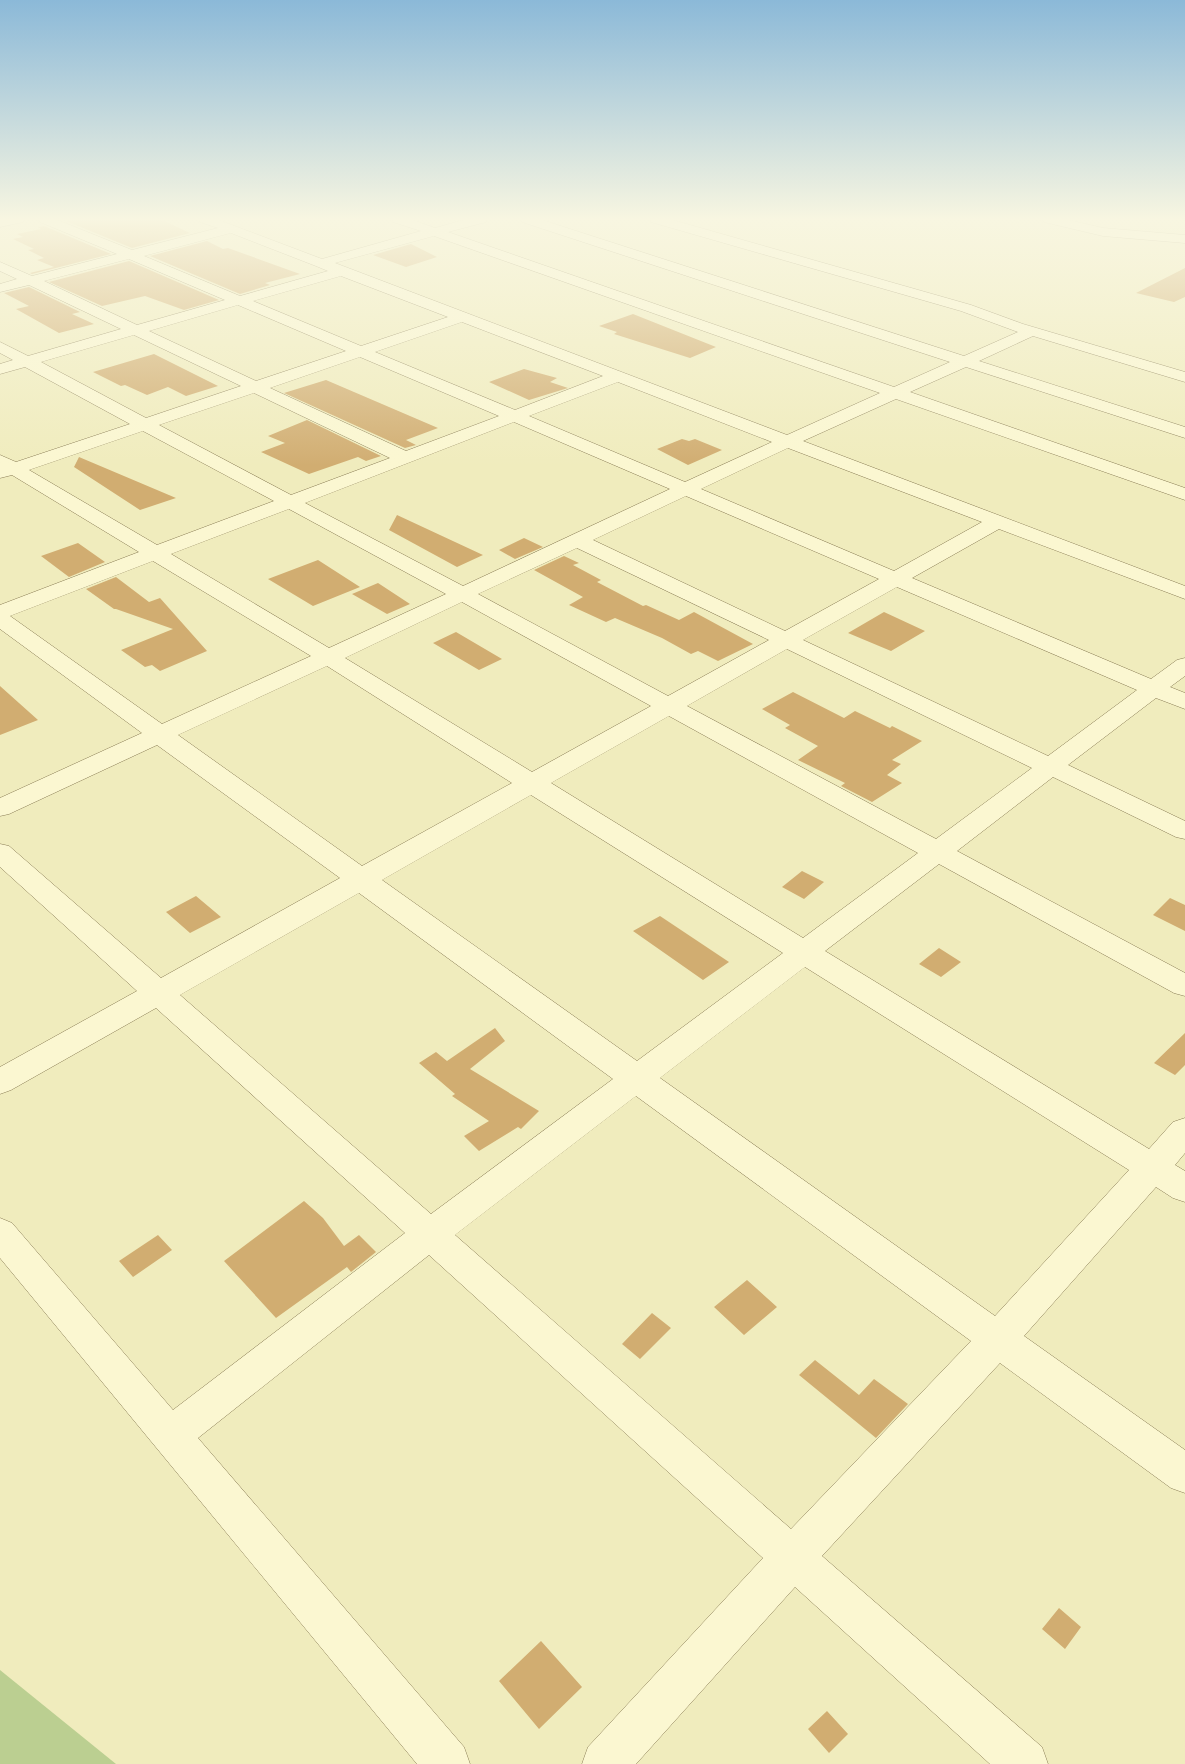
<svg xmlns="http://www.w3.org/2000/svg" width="1185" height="1764" font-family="'Playfair Display',serif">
<rect width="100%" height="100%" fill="#f0ecbd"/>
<path fill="#bbcf91" d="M0,1670l116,94h-116z"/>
<path fill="#d1ad71" d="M77,219h83l30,14 -58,15 -66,-27z
M44,226l67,28 -79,20 -2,-1 24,-6 -17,-7 7,-2 -16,-8 6,-1 -21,-10 10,-2 -6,-3 24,-5 -3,-2z
M207,241l16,8 5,-1 72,26 -35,9 5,2 -30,9 -90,-38z
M411,244l26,13 -31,10 -33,-12z
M129,261l90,39 -35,10 -39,-14 -43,10 -53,-24z
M1185,268v29l-11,5 -38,-9z
M29,287l51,25 -8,2 22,10 -35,9 -43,-24 13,-3 -25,-13z
M633,314l83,33 -26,11 -76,-24 3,-2 -18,-6z
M154,354l64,32 -32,10 -18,-9 -21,8 -22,-10 -4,1 -28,-14z
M524,369l33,9 -7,4 18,6 -39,12 -40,-18z
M326,380l112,48 -32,12 10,5 -11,3 -121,-55z
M307,420l74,36 -15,5 -8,-4 -49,17 -48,-22 24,-9 -17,-7z
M682,439l7,2 6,-2 27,11 -34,15 -31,-16z
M79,457l97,41 -36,12 -66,-43z
M397,515l86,40 -26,12 -68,-37z
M524,538l19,9 -28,12 -16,-9z
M78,543l27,19 -36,15 -28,-21z
M564,556l15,7 -6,2 28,15 -4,2 46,24 3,-1 33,15 15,-8 59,32 -35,17 -20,-10 -7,3 -29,-16 -47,-20 -9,4 -37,-17 14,-8 -49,-27z
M318,560l42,27 -47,19 -45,-27z
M116,577l33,25 11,-4 47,53 -47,20 -8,-6 -7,2 -24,-17 52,-21 -57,-20h-2l-28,-20z
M378,583l32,21 -23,10 -35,-20z
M884,612l41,19 -34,20 -43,-18z
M456,632l46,27 -23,11 -46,-27z
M0,686l38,34 -38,15z
M793,692l51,26 11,-7 35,17 2,-2 30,15 -30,19 9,4 -14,11 15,8 -30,19 -31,-16 4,-3 -47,-23 20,-14 -33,-18 5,-3 -28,-16z
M802,871l22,11 -20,17 -22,-12z
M196,896l25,21 -31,16 -24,-21z
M1170,898l15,7v26l-32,-16z
M660,916l69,46 -26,18 -70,-49z
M939,948l22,14 -20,15 -22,-13z
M495,1028l10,13 -35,28 69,42 -18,18 -3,-2 -39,24 -15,-15 25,-15 -37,-25 3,-2 -36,-31 17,-11 11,9z
M1185,1033v32l-10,10 -21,-12z
M304,1201l19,17 21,28 15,-11 17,17 -25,20 -4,-5 -71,51 -52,-57z
M158,1235l14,15 -39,27 -14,-16z
M747,1280l30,27 -33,28 -30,-28z
M652,1313l19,15 -31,31 -18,-15z
M815,1360l44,35 15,-16 34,25 -32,34 -77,-63z
M1059,1608l22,19 -16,22 -23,-20z
M541,1641l41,46 -43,42 -40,-48z
M827,1711l21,23 -19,19 -21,-24z"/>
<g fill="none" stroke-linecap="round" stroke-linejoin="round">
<defs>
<path id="minor" d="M0,219h24l-1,3 -23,5z
M39,219h16l77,31 86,-22 -18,-6 -1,-3h17l106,40 99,-28 -28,-9 -1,-3h18l25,9 32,-9h20l-1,3 -38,10 446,155 56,-25 -428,-140 -1,-3h18l425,137 54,-24 -57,-21 -310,-89 -1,-3h19l302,86 52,19 162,48v10l-152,-46 -54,25 206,66v11l-219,-71 -56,25 275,96v12l-289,-101 -93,42 382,145v13l-186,-70 -87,49 239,101 26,-19 8,-2v18l-15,11 15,6v16l-29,-11 -88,67 117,56v18l-9,-2 -123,-60 -96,74 228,122v23l-11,-3 -235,-129 -114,87 324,198 24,-27 12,-4v35l-10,12 10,6v31l-12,-4 -17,-11 -132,149 161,114v43l-14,-5 -171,-125 -178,193 220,191 6,17h-58l-195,-177 -159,177h-54l6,-17 175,-189 -334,-303 -231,183 266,309 6,17h-53l-417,-506v-40l12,5 161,187 232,-177 -249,-225 -145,82 -11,4v-27l137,-76 -137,-124v-23l9,2 152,132 179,-100 -183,-133 -148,69 -9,2v-18l142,-65 -142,-104v-24l139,-53 -127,-77 -12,3v-23l16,7 114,-38 -105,-57 -25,7v-10l13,-4 -13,-7v-11l28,14 93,-27 -92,-44 -29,7v-8l17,-5 -17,-8v-9l32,14 85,-22 -77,-32zM231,233l85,33 12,5 -88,25 -96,-40zM434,236l446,157 -93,42 -452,-172zM129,259l96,41 -88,25 -93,-44zM341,276l107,41 -87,29 -108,-45zM238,305l108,46 -90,30 -107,-50zM462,322l141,54 -88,34 -140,-58zM134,335l107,51 -95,32 -105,-56zM360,357l139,59 -93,35 -136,-63zM618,382l154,60 -87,40 -156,-66zM254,393l136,65 -99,37 -132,-70zM514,422l156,67 -207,97 -158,-83zM143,431l131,70 -117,44 -128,-75zM788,448l194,74 -88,49 -193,-82zM686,496l193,83 -94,52 -192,-91zM289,509l157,85 -117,54 -158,-94zM577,548l192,92 -101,56 -190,-102zM153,561l158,95 -149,68 -152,-108zM897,587l240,103 -89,66 -245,-116zM462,602l189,104 -119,66 -187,-114zM787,649l245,119 -96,71 -249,-133zM327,666l185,117 -150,83 -184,-131zM669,716l249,137 -115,85 -252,-155zM531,795l252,158 -146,108 -255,-181zM359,893l254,186 -182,135 -251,-219zM805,967l324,203 -134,146 -335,-238zM636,1096l335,245 -180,188 -336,-294z
M1043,219h21l39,9 82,7v8l-82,-7 -59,-14z"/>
</defs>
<use href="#minor" stroke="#897c55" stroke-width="1"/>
<use href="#minor" fill="#fbf7d1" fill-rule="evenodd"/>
</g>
<linearGradient id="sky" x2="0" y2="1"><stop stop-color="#8bb9d8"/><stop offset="0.47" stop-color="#f8f6e1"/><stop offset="1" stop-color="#f8f6e1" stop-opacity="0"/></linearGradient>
<rect width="1185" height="466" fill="url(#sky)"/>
</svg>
